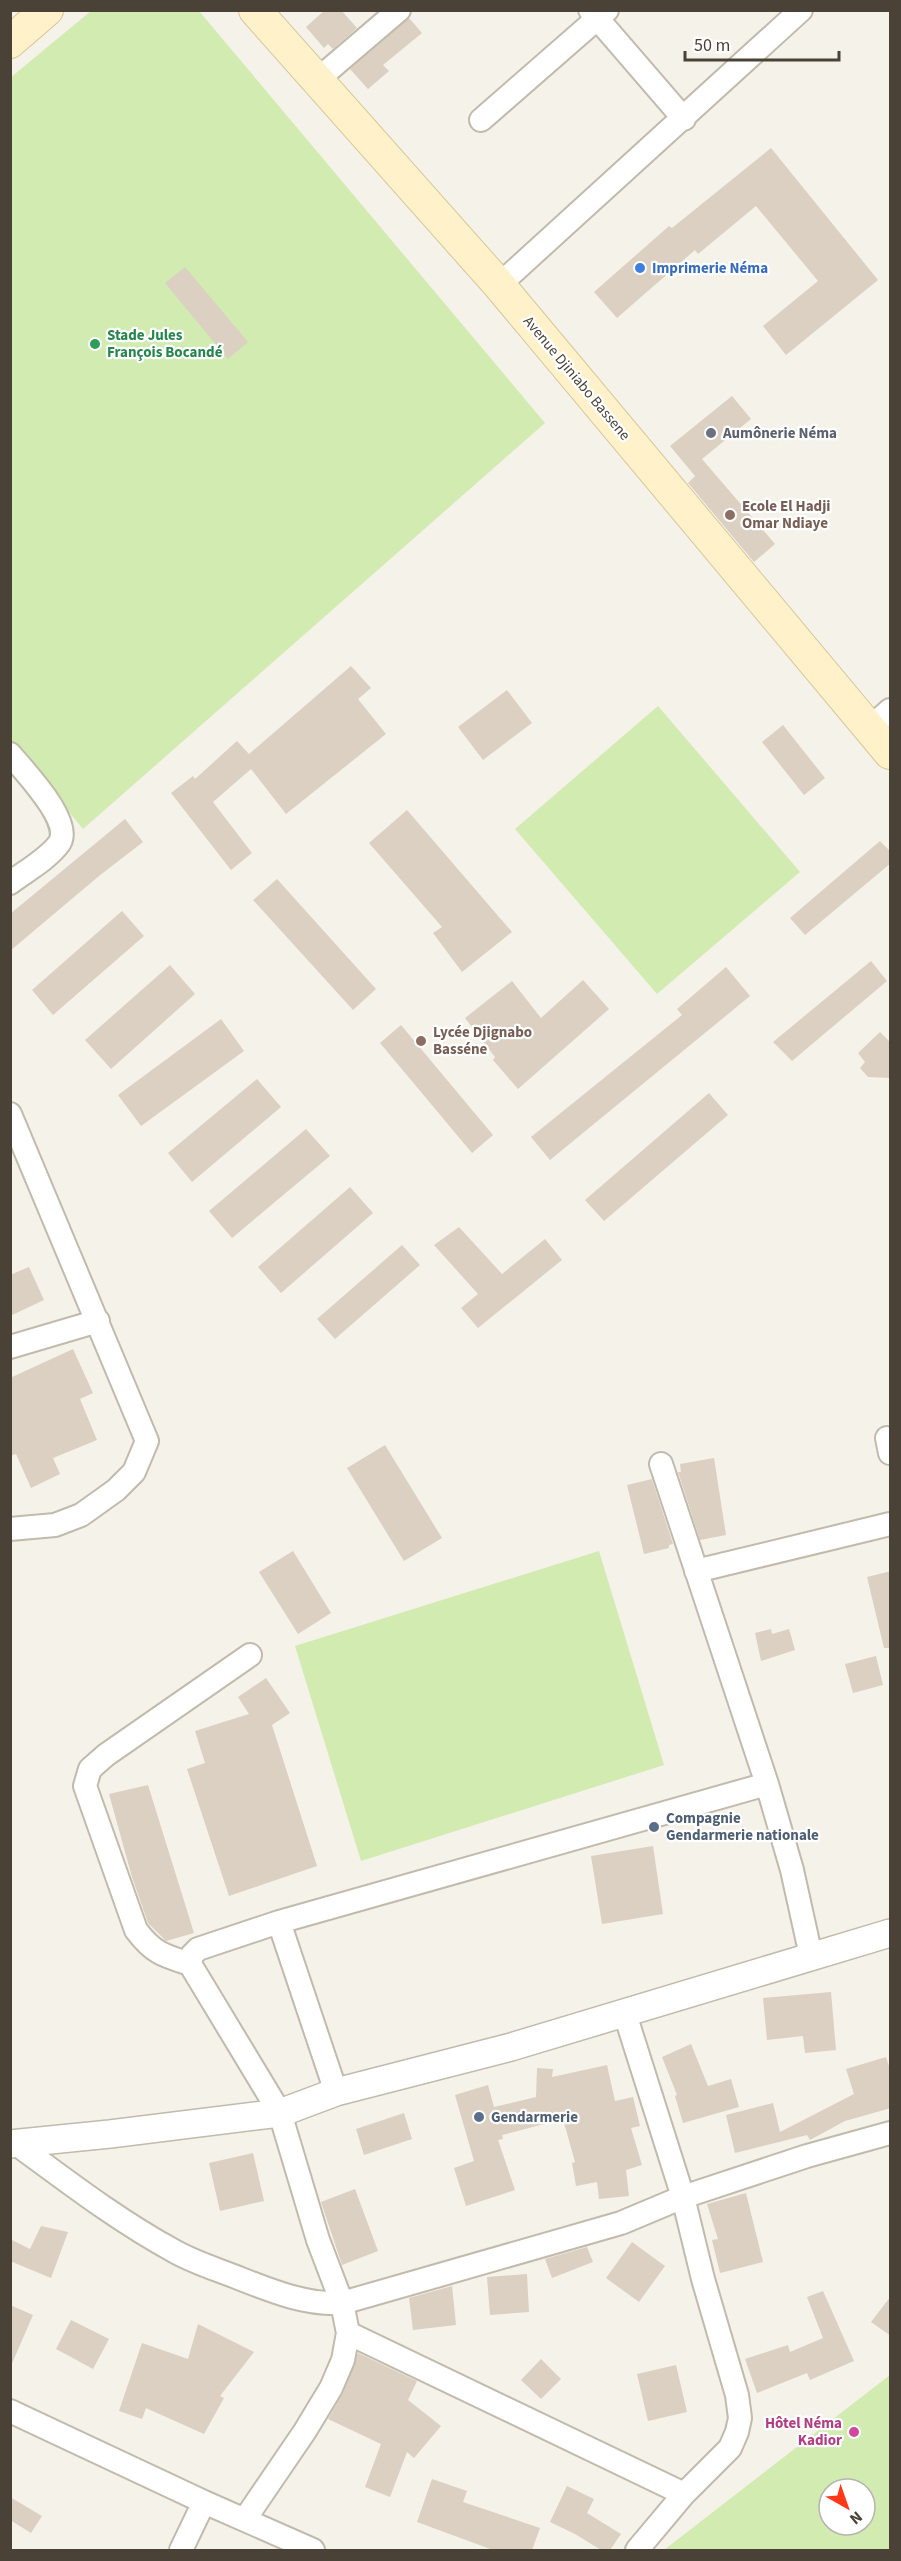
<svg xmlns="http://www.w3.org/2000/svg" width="901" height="2561" font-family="'Source Sans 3',sans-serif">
<rect width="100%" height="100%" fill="#f5f2ea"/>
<path fill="#d1ebb1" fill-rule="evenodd" d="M91,11h108l346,412 -462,406 -72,-87 -1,-664z
M658,706l142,166 -143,122 -142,-165z
M599,1551l65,214 -303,96 -66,-215z
M890,2375v175h-226zM829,2489h36v36h-36z"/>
<path fill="#dbd0c1" d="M325,10h16l16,18 -24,21 -5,-5 -4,4 -18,-21z
M409,18l13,15 -39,32 6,6 -21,18 -18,-20z
M771,148l107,132 -92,75 -23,-29 55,-45 -62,-75 -58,48 -3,-4 -78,68 -23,-26 75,-66 3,2z
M185,267l63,75 -20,17 -63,-76z
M732,396l19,23 -49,40 73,85 -21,18 -66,-79 7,-7 -25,-30z
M351,666l20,22 -13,11 28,35 -100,80 -35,-45 -38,33 39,51 -21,17 -60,-77 22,-17 2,3 42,-38 12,13z
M507,690l25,33 -49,37 -25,-33z
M783,725l42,53 -21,17 -42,-53z
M407,810l105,122 -50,40 -29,-39 9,-6 -73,-84z
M125,819l18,23 -44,34 -89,75v-37z
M880,841l11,11v11l-86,72 -15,-17z
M277,879l99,110 -23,21 -100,-110z
M122,911l22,25 -91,79 -21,-25z
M871,961l16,20 -95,80 -19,-19z
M170,965l25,29 -84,75 -26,-29z
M726,967l24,29 -200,164 -19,-23 151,-122 -5,-6z
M583,980l26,29 -91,80 -25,-29 2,-3 -30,-39 47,-37 29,37z
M221,1019l23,32 -103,75 -23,-31z
M401,1025l92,110 -21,18 -92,-110z
M880,1032l11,11v35l-23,-1 -8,-9 5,-6 -7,-9z
M257,1079l24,28 -89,75 -24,-29z
M709,1093l19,22 -124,106 -19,-21z
M306,1129l24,27 -98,82 -23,-27z
M350,1187l23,26 -92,80 -23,-26z
M459,1227l43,47 43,-35 17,21 -84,68 -17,-20 17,-14 -44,-49z
M402,1245l18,20 -85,74 -18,-20z
M29,1267l15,33 -34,16v-41z
M73,1349l20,44 -13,6 17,41 -44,18 7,16 -29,14 -15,-34 -6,2v-78z
M385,1445l57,93 -38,23 -57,-93z
M714,1458l12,77 -26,5 -22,-68h3l-1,-8z
M652,1479l21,65 -4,1v3l-25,6 -17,-69z
M293,1551l38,62 -33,21 -39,-62z
M891,1571v77h-7l-17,-71z
M771,1629l1,5 17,-5 6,21 -34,11 -6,-28z
M876,1656l7,29 -30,8 -8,-29z
M266,1678l24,35 -18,12 45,141 -88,30 -42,-127 18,-6 -10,-32 54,-17 -11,-17z
M148,1785l46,148 -28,8 -18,-18 -16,-46 -23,-83z
M653,1846l10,68 -61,10 -11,-68z
M831,1992l5,58 -31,3 -2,-17 -36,4 -4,-42z
M691,2044l17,42 23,-7 8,28 -56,16 -8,-27 2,-1 -15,-38z
M886,2057l5,15v36l-46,13 -35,19 -3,-5 -72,18 -9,-38 47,-12 7,29 74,-38 -8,-25z
M607,2065l8,36 18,-4 7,29 -9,2 11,37 -16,5 3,26 -30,3 -2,-17 -21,4 -4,-23 3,-1 -12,-43 -61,16 1,4 -5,1 17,50 -49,16 -12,-38 20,-7 -19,-66 33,-10 6,22 42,-10 1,-29 16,1 -1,8z
M404,2113l8,26 -48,16 -8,-26z
M253,2153l11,48 -44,10 -11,-48z
M355,2189l23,62 -36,14 -21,-63z
M746,2193l17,69 -43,11 -8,-33 6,-1 -11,-35z
M41,2226l27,6 -17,46 -41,-17v-22l20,10z
M632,2242l33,24 -26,36 -33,-24z
M587,2247l6,15 -41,16 -7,-19z
M527,2274l2,38 -39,3 -3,-38z
M452,2286l4,39 -43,5 -4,-32z
M823,2291l31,70 -44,19 -3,-7 -50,20 -12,-34 43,-14 2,7 33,-14 -16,-41z
M891,2296v40l-20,-14z
M10,2305l23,10 -23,53z
M71,2320l38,19 -16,30 -37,-20z
M198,2324l56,28 -34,44 4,2 -20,36 -58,-26 -4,11 -23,-8 23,-68 46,16z
M358,2353l59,28 -9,19 33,26 -27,32 -7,-6 -17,45 -25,-10 16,-43 -53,-25 15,-26z
M541,2359l20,20 -20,20 -20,-19z
M676,2365l11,47 -39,9 -11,-47z
M432,2479l35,12 -4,11 77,26 -8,22h-39l-76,-28z
M567,2486l27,13 -7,14 34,21 -11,16h-9l-26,-16 -25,-12z
M10,2497l32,19 -11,17 -21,-13z"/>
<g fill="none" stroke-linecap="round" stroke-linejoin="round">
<defs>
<path id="minor" d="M590,10l94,109
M317,80l82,-70
M481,120l126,-110
M499,285l302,-275
M870,728l20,-18
M10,754c14,17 66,70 48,91 -12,15 -32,26 -48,38
M10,1114l137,327 -13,31 -18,18 -35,25 -26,10 -45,4
M10,1347l88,-26
M887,1438l3,15
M661,1464l106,320 25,86 19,86
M696,1571l194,-47
M279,1922l57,170
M190,1964c-26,-8 -37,-11 -54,-34l-51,-144 5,-17 16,-14 144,-100
M625,2014l58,183 20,82 34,116 3,23 -3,14 -7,16 -46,46 -47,56
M15,2143c52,38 102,77 159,108 21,12 45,19 67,28 33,13 66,26 101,24l279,-80 62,-26 124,-41 83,-23
M348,2333l336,161
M10,2411l194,91 109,48
M245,2519l60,-88 26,-43 12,-28 5,-27 -6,-30 -24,-63 -38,-127 -90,-149 2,-9 6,-6 81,-27 488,-138
M181,2550l23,-48"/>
<path id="tertiary" d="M10,2144l100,-10 170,-21 56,-21 175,-45 379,-114"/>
<path id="secondary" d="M255,10l244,275 391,468
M10,42l37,-32"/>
</defs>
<use href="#minor" stroke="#c2baab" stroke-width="26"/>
<use href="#tertiary" stroke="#c2baab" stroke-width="30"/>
<use href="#secondary" stroke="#d7c697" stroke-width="34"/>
<use href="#minor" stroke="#fff" stroke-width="22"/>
<use href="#tertiary" stroke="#fff" stroke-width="27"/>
<use href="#secondary" stroke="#fff2ca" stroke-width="32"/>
</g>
<circle fill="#3f7fe0" stroke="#fff" stroke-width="2" cx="640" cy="268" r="6"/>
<circle fill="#2e9e5b" stroke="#fff" stroke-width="2" cx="95" cy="344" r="6"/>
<circle fill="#6b7280" stroke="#fff" stroke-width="2" cx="711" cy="433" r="6"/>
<g fill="#8d6e63" stroke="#fff" stroke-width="2">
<circle cx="730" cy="515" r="6"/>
<circle cx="421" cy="1041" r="6"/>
</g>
<g fill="#5c6f8a" stroke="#fff" stroke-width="2">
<circle cx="654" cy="1827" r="6"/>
<circle cx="479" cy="2117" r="6"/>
</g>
<circle fill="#d1479c" stroke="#fff" stroke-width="2" cx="854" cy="2432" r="6"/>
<g text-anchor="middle" stroke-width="4.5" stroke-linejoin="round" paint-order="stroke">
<g font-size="15" font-weight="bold" fill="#366cbe" stroke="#fff" text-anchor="start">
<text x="652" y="273">Imprimerie Néma</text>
</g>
<g font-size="15" font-weight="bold" fill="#27864d" stroke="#fff" text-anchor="start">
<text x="107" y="340">Stade Jules<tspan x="107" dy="17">François Bocandé</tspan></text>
</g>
<g font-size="15" fill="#4a4237" stroke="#fff">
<text transform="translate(577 378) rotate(50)" y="5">Avenue Djiniabo Bassene</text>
</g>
<g font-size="15" font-weight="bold" fill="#5b616d" stroke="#fff" text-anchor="start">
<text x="723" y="438">Aumônerie Néma</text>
</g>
<g font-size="15" font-weight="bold" fill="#785e54" stroke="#fff" text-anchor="start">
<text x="742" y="511">Ecole El Hadji<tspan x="742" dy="17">Omar Ndiaye</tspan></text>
<text x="433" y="1037">Lycée Djignabo<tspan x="433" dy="17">Basséne</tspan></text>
</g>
<g font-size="15" font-weight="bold" fill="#4e5e75" stroke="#fff" text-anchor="start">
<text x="666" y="1823">Compagnie<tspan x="666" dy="17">Gendarmerie nationale</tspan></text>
<text x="491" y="2122">Gendarmerie</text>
</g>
<g font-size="15" font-weight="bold" fill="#b23c85" stroke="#fff" text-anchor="end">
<text x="842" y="2428">Hôtel Néma<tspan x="842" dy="17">Kadior</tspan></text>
</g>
</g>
<rect width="901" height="2561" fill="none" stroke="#4a4237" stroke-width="24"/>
<g transform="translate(847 2507) rotate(140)"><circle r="28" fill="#ffffff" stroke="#b7b3af" stroke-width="1.5"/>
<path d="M0-4.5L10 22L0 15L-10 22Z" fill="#ff3817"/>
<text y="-9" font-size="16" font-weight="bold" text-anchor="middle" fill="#4a4237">N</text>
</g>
<path d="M685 51v9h154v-9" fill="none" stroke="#4a4237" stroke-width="3"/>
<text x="694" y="51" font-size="18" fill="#4a4237" stroke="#ffffff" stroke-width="4.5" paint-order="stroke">50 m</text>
</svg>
